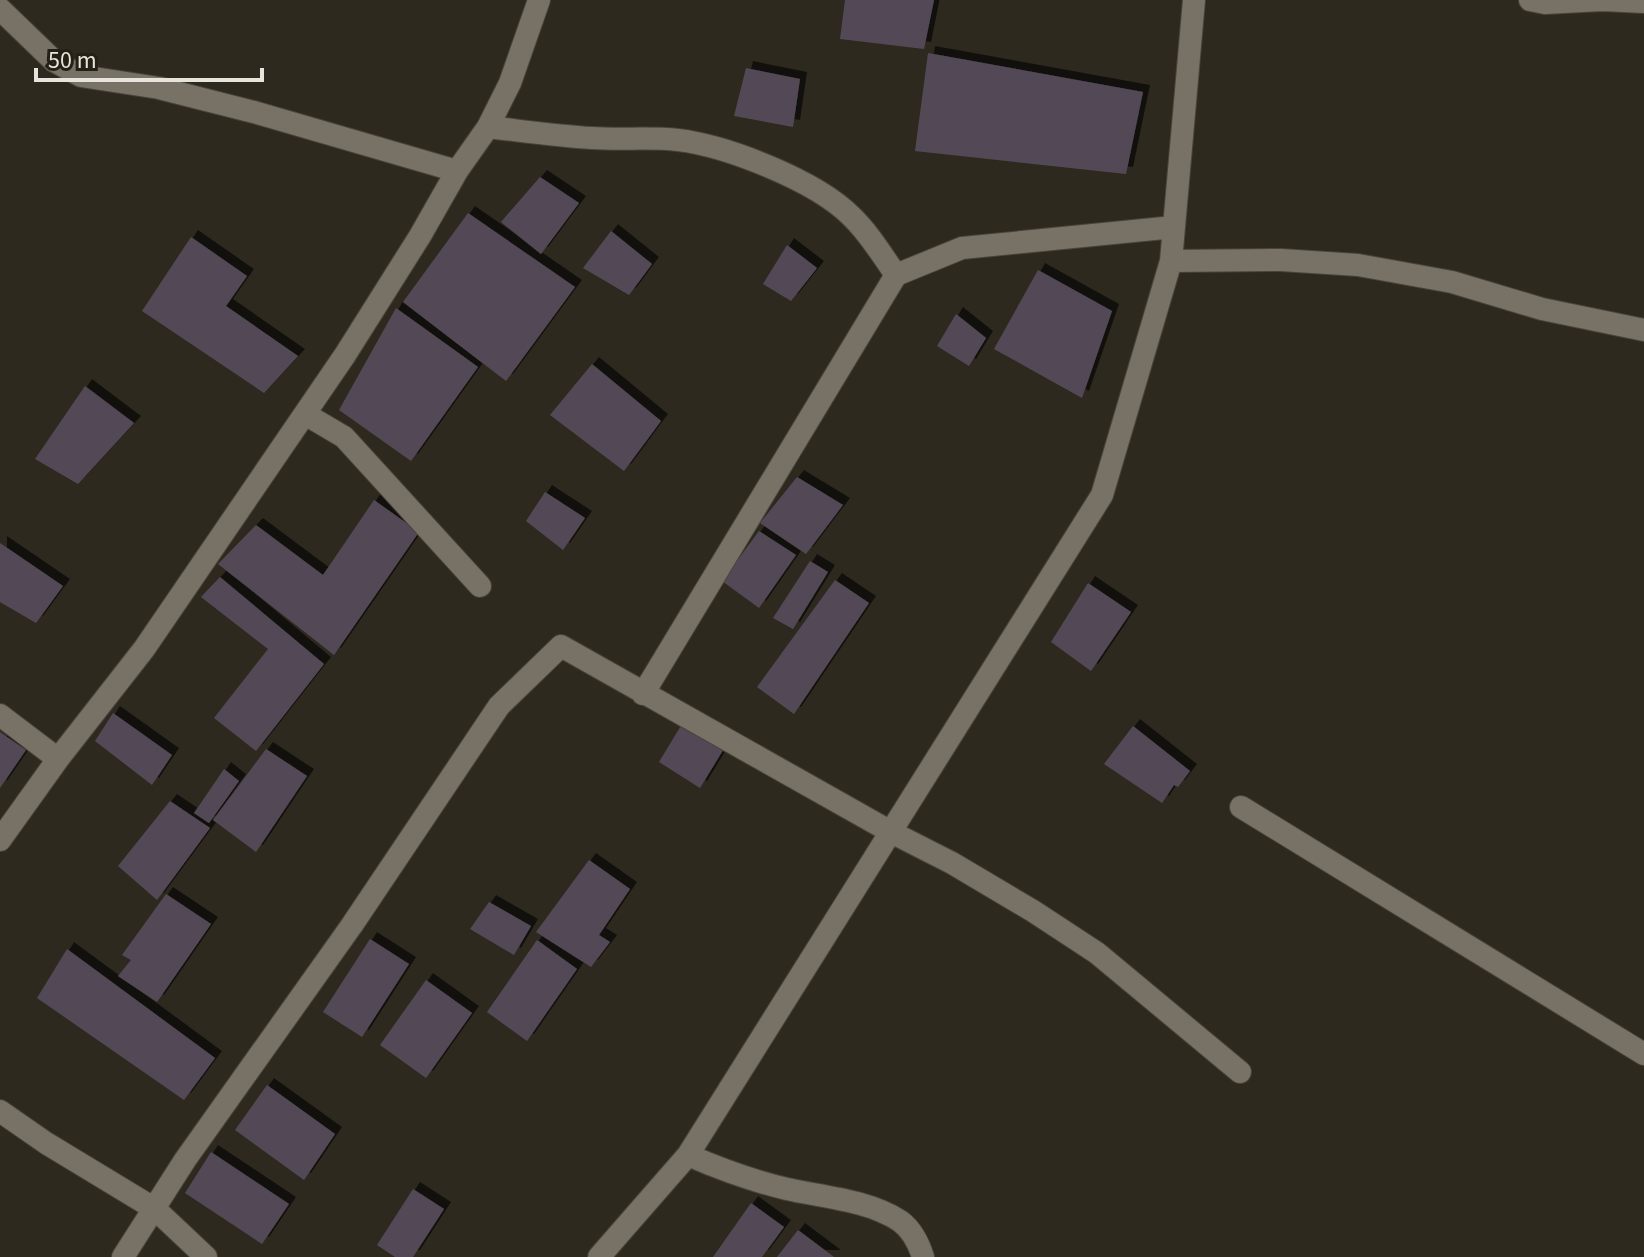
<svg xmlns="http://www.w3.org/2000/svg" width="1644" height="1257" font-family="'Source Sans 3',sans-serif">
<defs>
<filter id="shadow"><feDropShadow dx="7" dy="-7" stdDeviation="0" flood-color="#0009"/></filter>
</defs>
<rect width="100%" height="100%" fill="#2e291e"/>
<path fill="#524a56" filter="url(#shadow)" d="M845,0h89l-10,49 -84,-10z
M928,53l215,39 -17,82 -211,-23z
M746,68l54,11 -7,48 -59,-11z
M540,177l39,26 -38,51 -40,-32z
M468,213l107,74 -69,94 -103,-79z
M611,231l41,33 -23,31 -46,-27z
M191,237l56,39 -21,30 72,50 -34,37 -122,-82z
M787,245l30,23 -26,33 -28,-17z
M1038,270l74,41 -30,87 -88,-49z
M396,308l82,59 -67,94 -72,-51z
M956,314l30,24 -17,28 -32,-20z
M592,364l69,57 -37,50 -74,-56z
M85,386l49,37 -56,61 -43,-25z
M797,477l46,28 -37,49 -46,-31z
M545,492l40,26 -22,32 -37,-29z
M374,500l45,32 -85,123 -116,-91 38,-39 67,50z
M759,531l37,24 -37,53 -37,-27z
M0,543l63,43 -27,37 -36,-21z
M810,561l18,11 -35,57 -20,-11z
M220,577l104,87 -68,87 -42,-33 54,-69 -67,-52z
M835,580l34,23 -75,111 -37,-27z
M1088,583l43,29 -40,59 -40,-29z
M113,713l59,42 -20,30 -57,-44z
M682,724l43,23 -25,41 -41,-26z
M1133,726l57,45 -12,16 -4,-2 -12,18 -58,-39z
M0,732l26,18 -26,38z
M266,749l41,27 -51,76 -43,-32z
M224,769l15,12 -30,42 -15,-10z
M170,801l40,27 -53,72 -39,-34z
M589,860l41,29 -31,46 11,7 -19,25 -55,-35z
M166,894l45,30 -54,78 -39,-26 13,-16 -9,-5z
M489,902l42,24 -17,29 -44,-26z
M370,939l39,25 -47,73 -39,-25z
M537,940l40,29 -50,72 -40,-29z
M67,949l148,109 -31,42 -147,-102z
M426,980l46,33 -46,65 -46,-33z
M267,1085l68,49 -31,46 -69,-50z
M211,1152l78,52 -27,40 -77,-51z
M413,1189l31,20 -31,48h-18l-18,-12z
M751,1203l33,24 -22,30h-49z
M798,1230l36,27h-57z"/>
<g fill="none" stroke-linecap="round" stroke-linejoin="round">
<defs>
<path id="minor" d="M1530,0l15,3 57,-3
M1603,0l41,2
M0,9l54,52 27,15 78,12 95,24 203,59
M488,127c35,4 69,9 104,11 29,2 58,-1 86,2 50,6 138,41 173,76 18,17 31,39 45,59
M1171,261l110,-1 77,5 94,17 90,27 102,21
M305,414l39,23 136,149
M643,694l253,-419 66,-27 212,-21
M0,715l58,44
M1241,807l403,247
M0,840l58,-81 86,-110 201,-294 75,-119 37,-65 31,-44 22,-44 29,-83
M0,1111l46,32 109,66 51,48
M688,1155c32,14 65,26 99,34 36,8 81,11 113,32 11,8 19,23 23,36
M123,1257l62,-97 167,-235 147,-219 62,-60 330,186 61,31 81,48 64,42 143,119
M599,1257l89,-102 414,-660 69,-234 23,-261"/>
</defs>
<use href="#minor" stroke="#48443b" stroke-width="24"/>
<use href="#minor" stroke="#777265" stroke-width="22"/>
</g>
<path d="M36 68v12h226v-12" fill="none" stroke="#e7e4dd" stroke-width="4"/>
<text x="48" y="68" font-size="24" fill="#e7e4dd" stroke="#242015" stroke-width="6" paint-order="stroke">50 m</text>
</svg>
